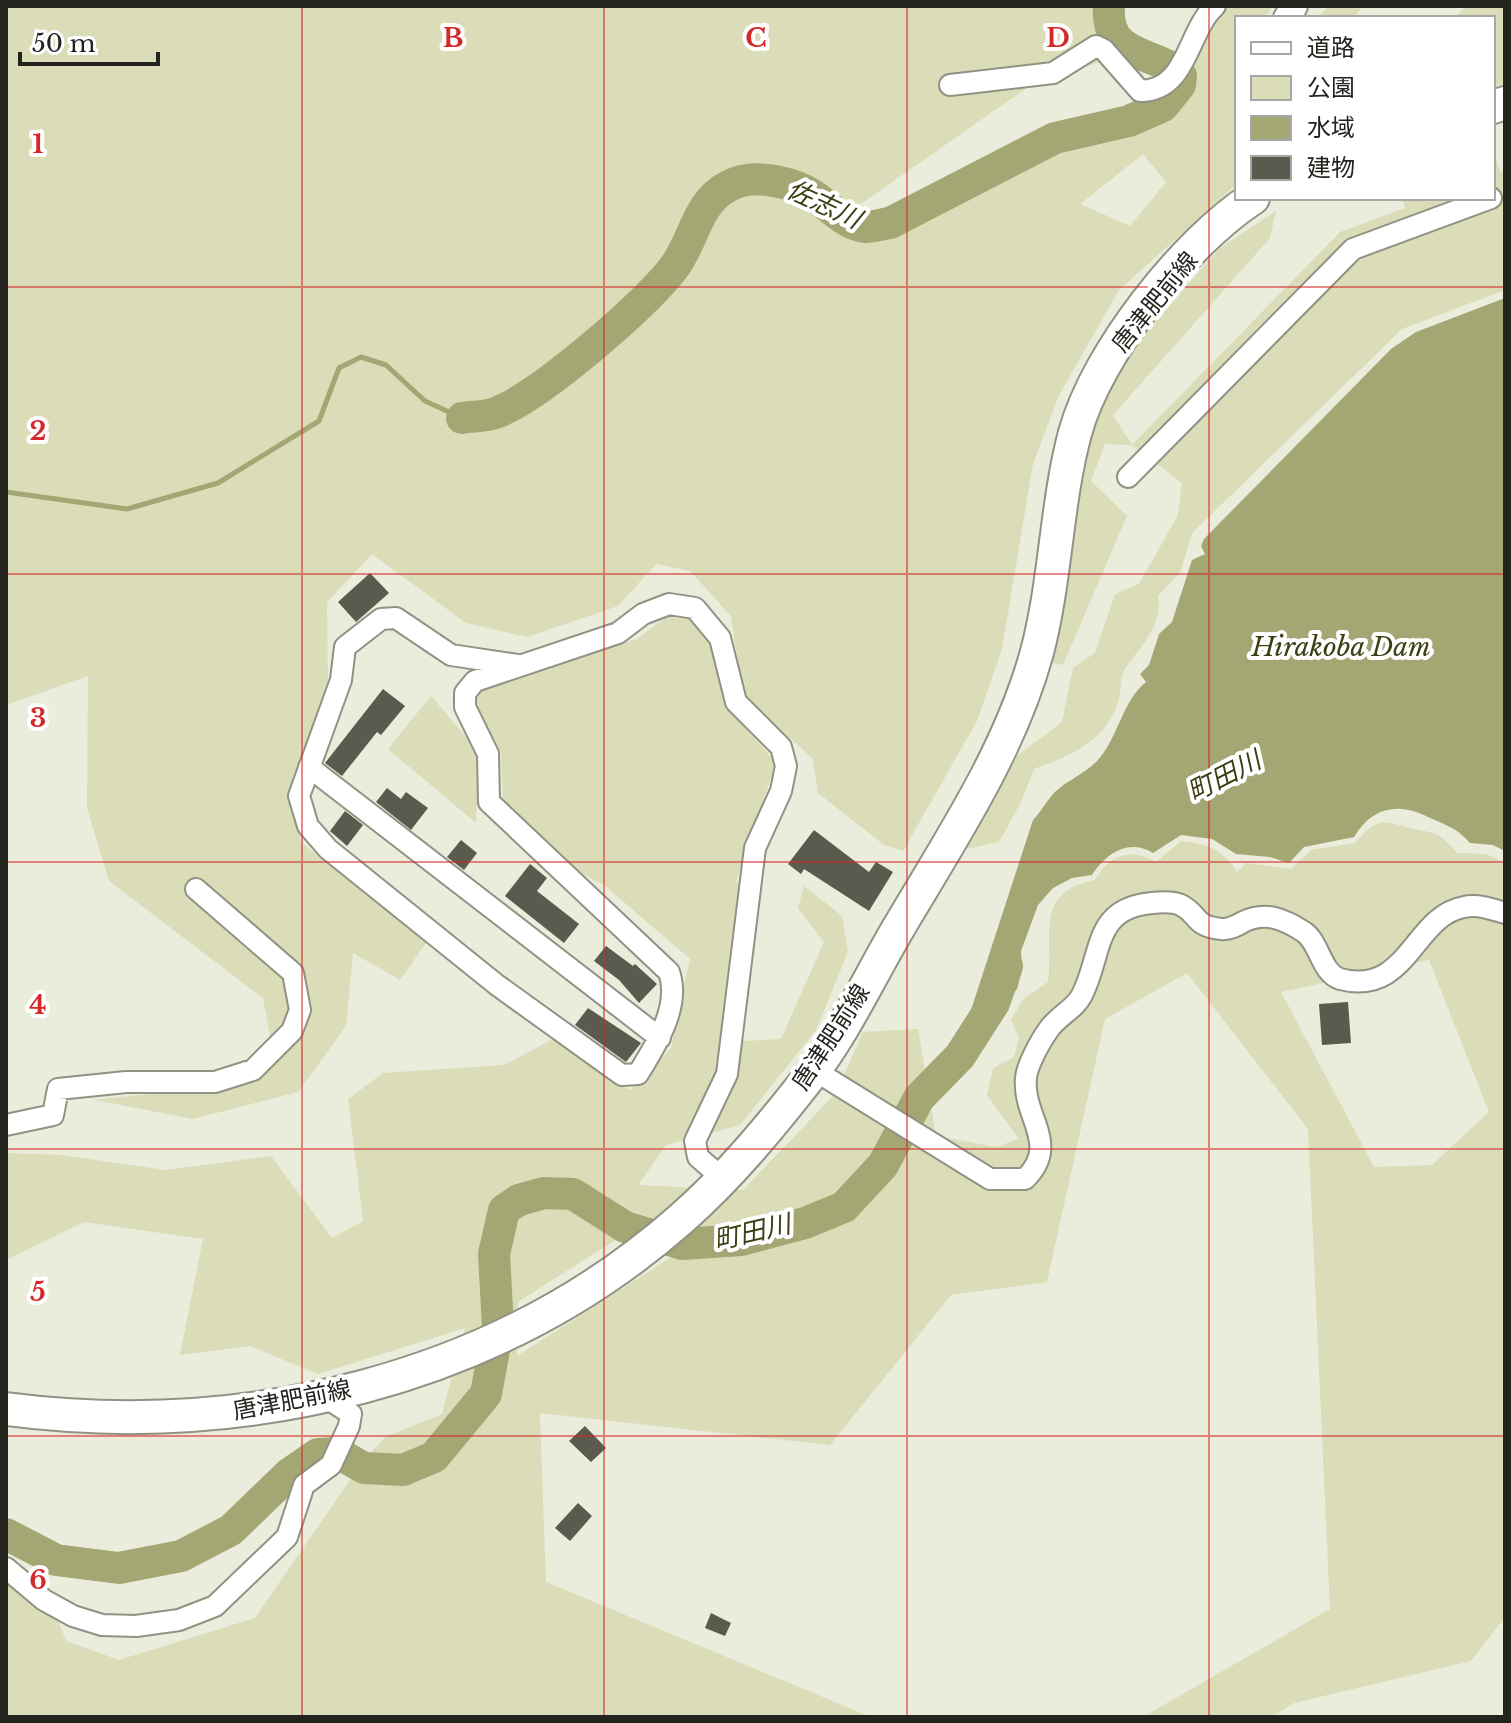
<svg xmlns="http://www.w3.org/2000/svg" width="1511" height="1723" font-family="'Libre Baskerville','Noto Sans JP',serif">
<rect width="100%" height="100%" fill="#eaecdc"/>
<path fill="#daddb8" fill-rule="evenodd" d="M6,6h1099l4,29 -10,27 -71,25 -173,121 -8,14 17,15 192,-91 93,-22 33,-34 31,-71 15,-13h43l-4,12h-30v166l-118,106 -60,105 -26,69 -31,185 -25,72 -74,130 -19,-6 -66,-52 -5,-34 -71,-65 -11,-78 -41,-45 -34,-7 -38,42 -91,31 -61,-14 -94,-69 -45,48 1,83 -38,109 11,48 125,101 -26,37 -47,-27 -7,73 -48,66 -105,27 -98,-19 131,-15 45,-45 -8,-42 -154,-117 -22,-73 1,-132 -82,29zM1143,154l23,28 -36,44 -50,-22z
M1329,6h34l-9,12h-37z
M1467,6h38v78l-12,3v-69h-39z
M1493,151l8,21 4,-1v119l-103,39 -210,204 -12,40 -22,23c5,28 -16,49 -32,71 -7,9 -4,24 -8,35 -12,39 -48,54 -84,67l-13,33 -22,40 -34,7 53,-94 44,-33 11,-54 22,-15 20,-59 24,-10 39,-69 4,-32 -50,-38 -27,-1 -14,37 36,35 -64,149 -16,-3 32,-184 18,-67 48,-79 75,-84 56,-37 -6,27 -157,177 19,30 208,-213 65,-24 -3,-10h91z
M666,617l33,2 18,29 12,61 47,54 -40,118 10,10 -23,151 58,-3 43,-97 -26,-34 6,-22 38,30 6,36 -32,78 -76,95 -74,20 -28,40 105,5 93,-97 27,-61 55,-3 18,107 60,11 23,-8 -32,-44 6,-27 21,-11 5,-19 -8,-18 12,-21 25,-17c6,-46 -15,-90 47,-102 14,-25 35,-33 61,-18l25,-21c27,3 42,8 56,31l9,-9 45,6 20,-19 44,-7c25,-29 28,-21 60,-14 26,5 24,5 43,24l28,1 19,9v754l-34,44 -177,42 -22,14h-129l187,-108 -22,-480 -121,-156 -82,46 -58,263 -96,13 -121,150 -290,-32 6,169 325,135h-865v-143l38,10 22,57 53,19 136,-42 108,-157 22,-24 57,-23 23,-86 -147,46 -68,-28 -70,9 23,-116 -119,-17 -78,38v-107l56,2 103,15 106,-14 61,82 31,-17 -15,-122 35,-26 121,-8 49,-26 77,51 41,-42 19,-89 -86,-74 -22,-11 -79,-75 -2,-44 -25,-51 1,-18 160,-47zM1429,960l60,152 -57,53 -58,2 -93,-175zM617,1239l64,12 -164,105 1,-54z
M431,696l48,56 -3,71 -88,-74z"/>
<path fill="#a4a773" d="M1505,298v553l-12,-6 -23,-2c-14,-16 -23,-17 -42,-26 -30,-15 -56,-10 -74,20l-50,10 -15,16 -19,-6 -34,-3 -24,-15 -31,-4 -28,18c-24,-15 -47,0 -61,22l-20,3 -19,10 -15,17 -17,46 1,19 -5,19 -21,21 -16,-11 -10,14 63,-193c9,-9 15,-22 23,-29 12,-11 30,-18 41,-30 21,-22 25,-60 49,-79l-6,-8 9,-9 10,-31 13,-12 20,-62 13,-6 -4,-8 3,-7 187,-190 25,-17z"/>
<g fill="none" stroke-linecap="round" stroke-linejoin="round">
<path stroke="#a4a773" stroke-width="5" d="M6,492l121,17 91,-26 101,-62 20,-53 22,-11 25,8 39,36 37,17"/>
<path stroke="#a4a773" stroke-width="32" d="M462,418c11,-2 25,-1 36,-6 44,-18 148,-107 177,-146 22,-31 22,-70 63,-84 22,-7 57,1 76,14 16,10 31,29 52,31 7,0 16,-3 24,-4l165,-85 74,-17 34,-15 17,-21 1,-9c-23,-26 -76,-15 -72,-70
M6,1534l50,26 63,8 62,-12 50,-26 58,-56 29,-20 20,-1 26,15 39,2 31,-13 52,-63 12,-66 -4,-74 10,-44 15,-10 25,-7 29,1 52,33 57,17 59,-4 64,-17 39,-16 39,-42 36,-67 41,-42 34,-53 13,-37"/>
</g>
<path fill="#5a5b4e" d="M370,573l19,20 -33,29 -18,-20z
M383,689l22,17 -24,29 -4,-3 -35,44 -17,-13z
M387,788l14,11 5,-7 22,16 -17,22 -35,-28z
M345,811l18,14 -16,21 -17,-15z
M814,830l55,42 7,-10 17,10 -24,39 -65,-42 -3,5 -13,-10z
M461,840l16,13 -13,17 -17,-13z
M530,864l17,14 -10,13 42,33 -15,19 -59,-47z
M606,946l27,20 2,-2 22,20 -18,19 -20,-23 -25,-19z
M1348,1002l3,41 -29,2 -3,-41z
M588,1008l53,35 -15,19 -51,-37z
M585,1426l21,22 -15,14 -22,-21z
M578,1503l14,13 -22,25 -15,-13z
M711,1613l20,10 -6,13 -20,-8z"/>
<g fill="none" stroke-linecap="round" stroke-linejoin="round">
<defs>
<path id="minor" d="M950,85l103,-12 43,-27 8,4 36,41c48,0 47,-60 75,-85
M1128,477l225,-228 138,-51
M518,665l-67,-10 -55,-37 -15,1 -36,28 -4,33 -42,116 9,30 20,23 169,136 125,90 16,-1c18,-29 43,-68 31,-102l-180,-170 -1,-48 -23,-47v-14l10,-12 143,-48 25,-19 26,-10 26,4 25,30 16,64 45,45 5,19 -5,25 -26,57 -28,226 -32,67 3,16 24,21
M309,767l351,271
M814,1070l176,109h35c36,-35 -3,-62 1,-101 1,-13 15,-38 23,-49 9,-13 26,-20 33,-34 21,-42 11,-87 70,-92 9,-1 21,-2 29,2 19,10 12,21 40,24 8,1 15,-3 22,-7 23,-11 41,-3 61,10 16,11 17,41 36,47 68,18 73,-63 124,-72 14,-3 28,2 41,6
M6,1125l47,-10 5,-26 68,-7h89l38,-12 39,-39 8,-21 -7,-37 -97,-84
M6,1568l38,32 29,16 29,9 34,1 43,-6 36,-14 72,-69 17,-52 27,-20 18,-39 2,-12 -26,-17"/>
<path id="tertiary" d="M1287,18l7,-12"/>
<path id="primary" d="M1493,107l12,-4
M6,1409c239,31 491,-28 675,-190 48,-42 90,-93 129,-143 35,-45 60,-100 89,-149 52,-88 111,-176 138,-275 19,-72 19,-148 38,-219 22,-80 109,-190 178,-235"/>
</defs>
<use href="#minor" stroke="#909283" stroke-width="24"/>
<use href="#tertiary" stroke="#909283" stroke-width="30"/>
<use href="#primary" stroke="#909283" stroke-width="36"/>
<use href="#minor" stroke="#fff" stroke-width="20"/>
<use href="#tertiary" stroke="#fff" stroke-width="26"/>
<use href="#primary" stroke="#fff" stroke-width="32"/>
</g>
<path fill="none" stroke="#d62828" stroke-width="2" stroke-opacity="0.55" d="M302,6v1711M604,6v1711M907,6v1711M1209,6v1711M6,287h1499M6,574h1499M6,862h1499M6,1149h1499M6,1436h1499"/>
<g text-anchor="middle" stroke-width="8" stroke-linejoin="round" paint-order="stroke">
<g font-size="24" fill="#23241e" stroke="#fff">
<text transform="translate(1155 302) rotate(-51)" y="8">唐津肥前線</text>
<text transform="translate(831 1037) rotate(-57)" y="8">唐津肥前線</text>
<text transform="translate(292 1400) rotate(-11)" y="8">唐津肥前線</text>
</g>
<g font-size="26" font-style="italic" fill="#3c3e14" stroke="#fff">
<text transform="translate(824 204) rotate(25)" y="9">佐志川</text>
<text x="1341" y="656">Hirakoba Dam</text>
<text transform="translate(1224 776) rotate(-27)" y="9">町田川</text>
<text transform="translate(752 1232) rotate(-13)" y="9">町田川</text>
</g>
</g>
<g font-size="26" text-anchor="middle" font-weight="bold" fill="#d62828" stroke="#fff" stroke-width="8" stroke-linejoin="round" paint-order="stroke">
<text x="453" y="47">B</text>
<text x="756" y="47">C</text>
<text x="1058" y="47">D</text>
<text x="38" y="153">1</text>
<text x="38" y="440">2</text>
<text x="38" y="727">3</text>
<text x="38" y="1014">4</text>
<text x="38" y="1301">5</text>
<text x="38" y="1589">6</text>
</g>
<rect width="1511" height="1723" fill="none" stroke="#23241e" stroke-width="16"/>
<rect x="1235" y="16" width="260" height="184" fill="#ffffff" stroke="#a7a7a5" stroke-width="2"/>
<rect x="1251" y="42" width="40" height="12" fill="#ffffff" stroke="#a7a7a5" stroke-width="2"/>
<text x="1307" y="56" font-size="24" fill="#23241e">道路</text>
<rect x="1251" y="76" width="40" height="24" fill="#daddb8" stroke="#a7a7a5" stroke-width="2"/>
<text x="1307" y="96" font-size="24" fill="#23241e">公園</text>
<rect x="1251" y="116" width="40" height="24" fill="#a4a773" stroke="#a7a7a5" stroke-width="2"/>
<text x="1307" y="136" font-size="24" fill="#23241e">水域</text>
<rect x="1251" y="156" width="40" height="24" fill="#5a5b4e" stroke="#a7a7a5" stroke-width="2"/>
<text x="1307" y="176" font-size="24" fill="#23241e">建物</text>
<path d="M20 52v12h138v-12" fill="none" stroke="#23241e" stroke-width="4"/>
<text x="32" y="52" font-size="24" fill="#23241e" stroke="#ffffff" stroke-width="6" paint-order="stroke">50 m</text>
</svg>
